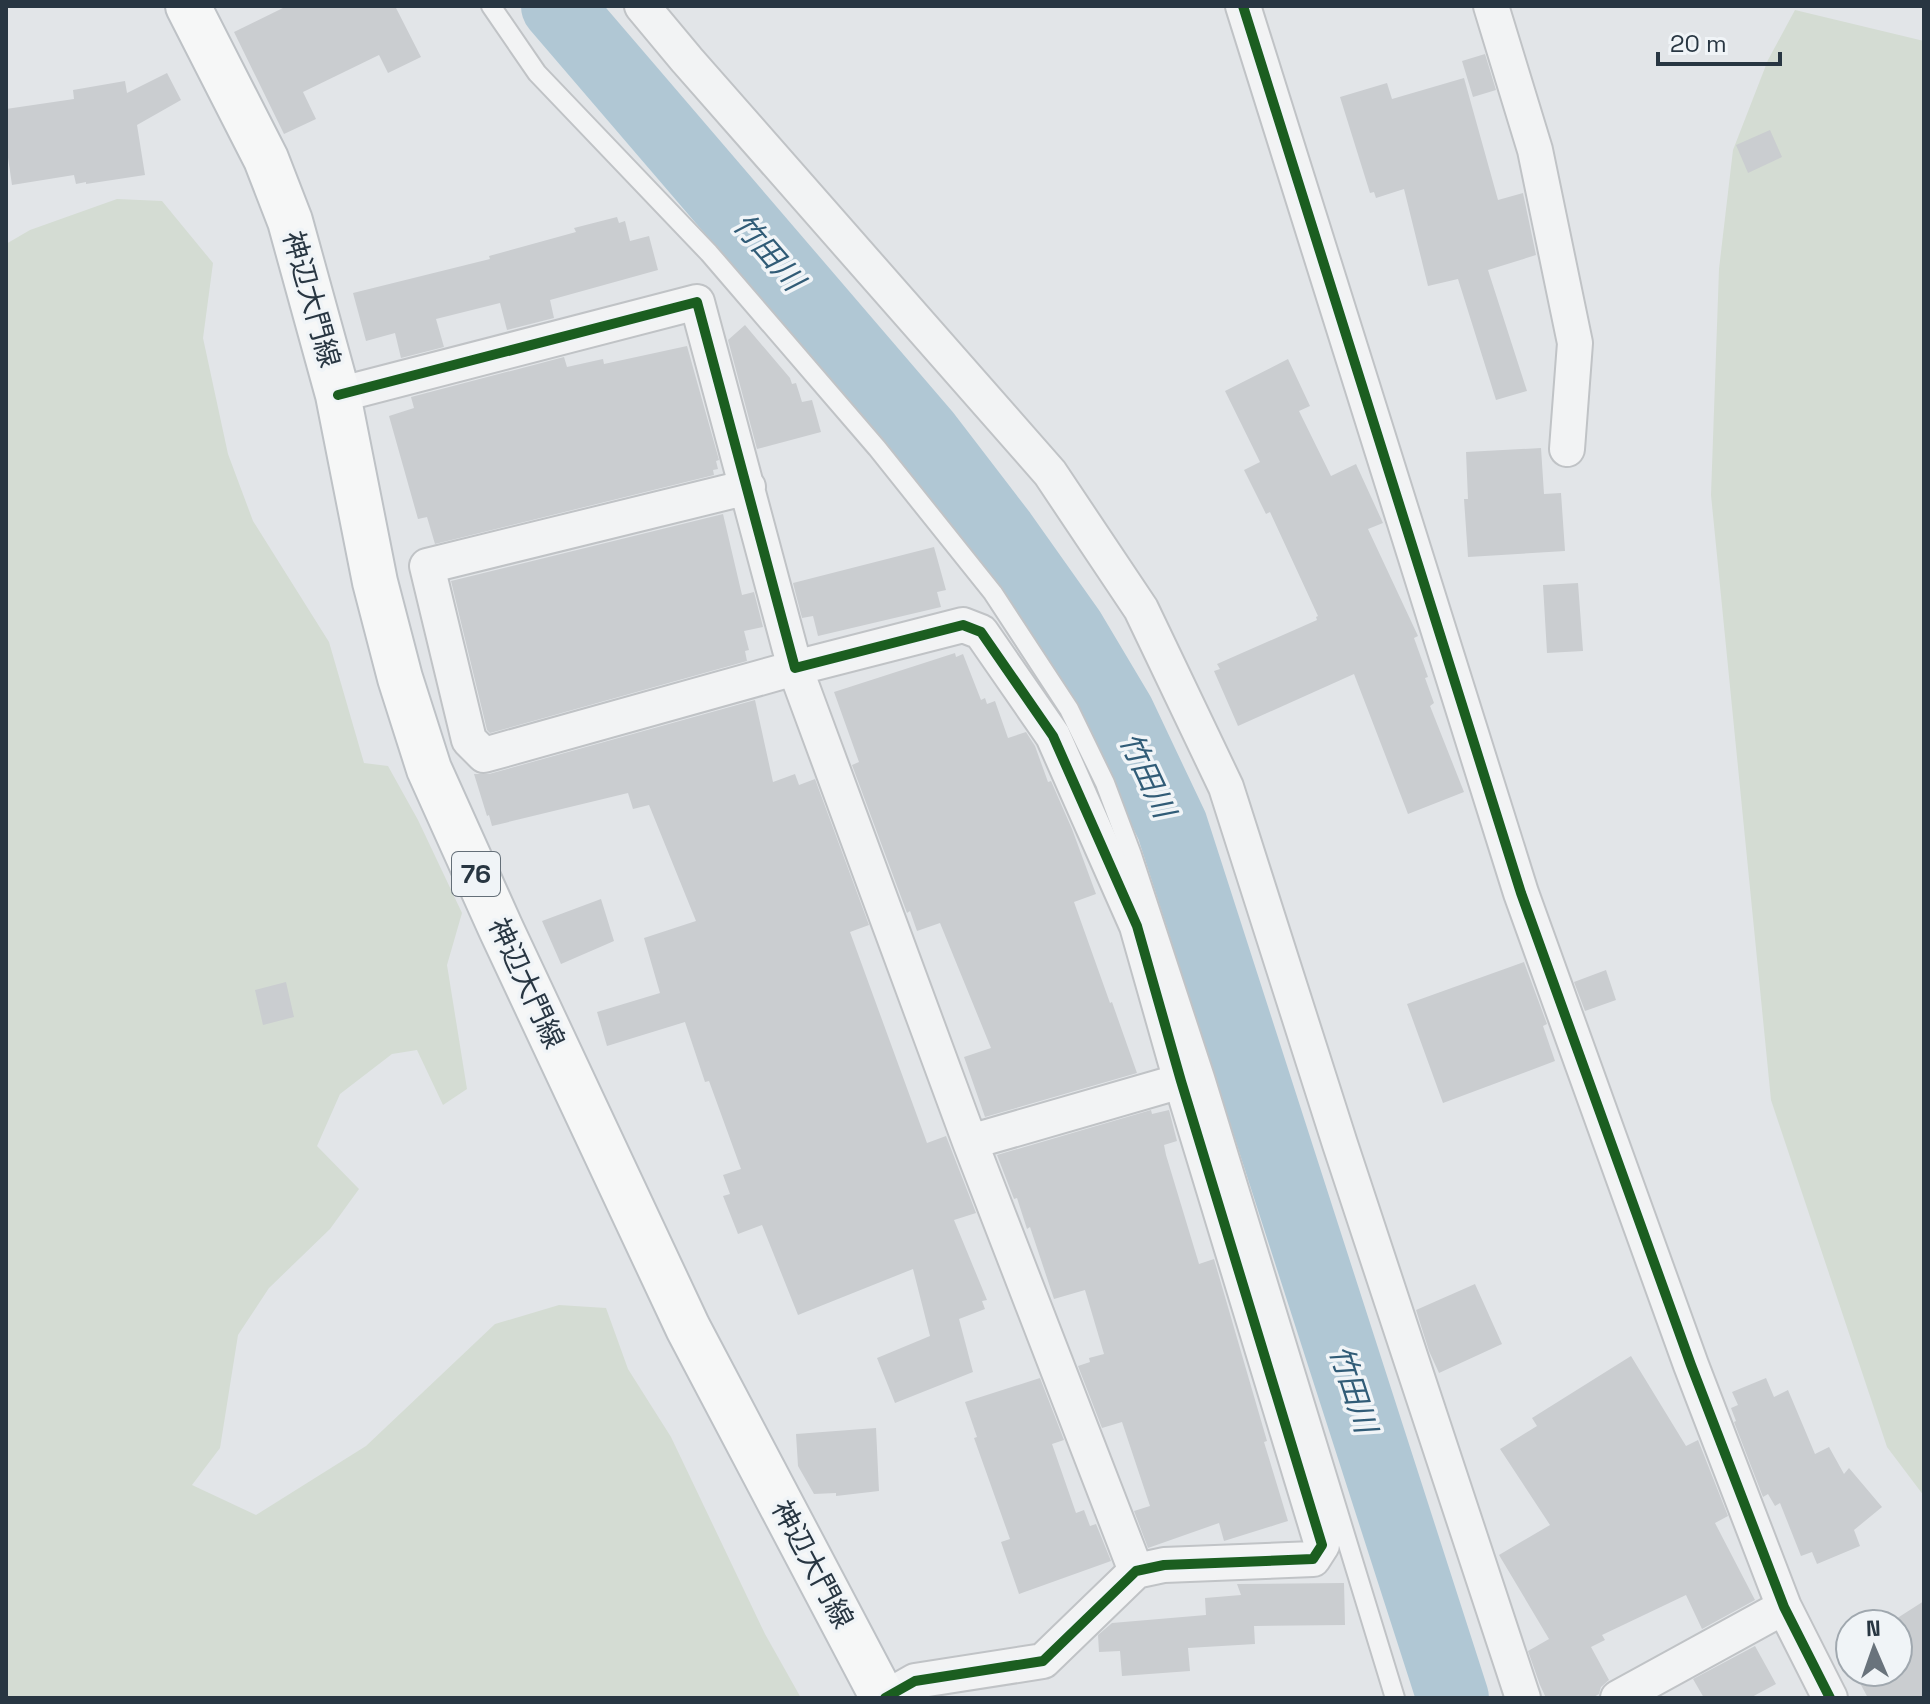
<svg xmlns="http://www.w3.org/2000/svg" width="1930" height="1704" font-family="'Space Grotesk','Noto Sans JP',sans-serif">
<rect width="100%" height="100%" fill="#e2e5e8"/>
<path fill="#d4dcd3" d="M1795,10l129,31v1455l-37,-49 -116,-347 -60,-605 8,-226 14,-119 35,-90z
M117,199l45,2 51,62 -10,75 25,116 25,67 76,121 35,121 24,3 30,54 44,93 -15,52 20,124 -24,16 -26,-55 -25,4 -52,40 -23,52 42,43 -29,40 -61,59 -31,47 -18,113 -28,37 64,30 110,-69 129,-122 64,-19 47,3 22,61 43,68 94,197 36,64h-795v-1454l24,-14z"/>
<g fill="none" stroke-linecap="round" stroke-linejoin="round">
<path stroke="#b0c7d4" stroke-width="72" d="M557,6l368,429 76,99 68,96 50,84 53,112 281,872"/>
</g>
<path fill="#cacdd0" d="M287,6h108l26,51 -33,16 -9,-18 -76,37 13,27 -32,15 -50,-102z
M1485,54l11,36 -23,7 -11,-36z
M167,73l14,27 -44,25 8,50 -59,9v-2l-10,2 -2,-9 -62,10 -6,-41v-35l68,-10 -1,-9 52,-9 2,12z
M1464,78l34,122 25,-7 13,62 -48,15 39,121 -31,9 -38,-121 -30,7 -24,-97 -28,9 -2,-6 -4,1 -30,-96 47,-14 5,16z
M1770,130l12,27 -34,16 -12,-28z
M617,217l2,6 6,-2 5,20 19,-5 9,34 -108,30 4,18 -47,12 -7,-27 -64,16 8,28 -43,11 -6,-25 -29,8 -13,-48 137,-34 -1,-3 87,-24 -2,-4z
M745,325l45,53 2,6 4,-1 6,19 10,-2 9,32 -64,17 -29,-109z
M687,346l32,114 -3,1 2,8 -5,1 1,5 -279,69 -8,-27 -9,2 -29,-103 25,-8 -3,-11 153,-40 3,10 36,-8 1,5z
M1288,359l22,47 -11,5 32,65 25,-12 27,59 -15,6 50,107 -4,2 14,39 -3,1 9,25 -4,3 34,86 -56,22 -54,-140 -116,52 -24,-55 6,-2 -3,-5 100,-44 -1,-3 2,-1 -48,-104 -4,2 -22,-44 16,-8 -35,-71z
M1541,448l3,46 17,-1 4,58 -97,6 -4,-58h4l-2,-47z
M723,514l19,81 12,-3 9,35 -19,4 5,19 -4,1 2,10 -257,72 -3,-3 -36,-149z
M934,547l12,43 -9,2 4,15 -123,29 -5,-20 -11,2 -9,-35z
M1578,583l5,68 -36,2 -4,-68z
M955,653l1,4 7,-3 18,46 4,-2 2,6 8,-3 13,37 18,-6 9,14 13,36 3,-1 21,48 24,65 -22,8 36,101 2,-1 25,71 -152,44 -21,-60 27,-9 -51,-125 -23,8 -7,-20 -3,2 -55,-148 7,-3 -25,-70z
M755,700l18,82 22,-8 4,11 16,-6 54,146 -19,7 77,211 19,-7 30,77 -22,7 33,80 -5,1 3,8 -26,10 14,53 -78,31 -18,-45 53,-22 -17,-67 -115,46 -36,-90 -24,9 -15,-38 7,-2 -7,-19 18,-6 -32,-88 -4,1 -20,-60 -78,24 -10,-34 63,-19 -16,-55 52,-17 -47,-116 -16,4 -5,-16 -136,33 -3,-11 -2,1 -13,-42h15z
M601,899l13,42 -53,23 -19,-43z
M1524,962l23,62 -4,2 12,35 -112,42 -36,-99z
M1606,970l10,30 -31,11 -11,-29z
M286,982l8,35 -31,8 -8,-35z
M1151,1110l1,4 17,-4 8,31 -13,4 2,10 33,109 15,-5 53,182 -3,1 24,79 -64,20 -5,-18 -71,25 -14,-37 16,-5 -28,-84 -20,6 -24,-62 12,-4 -1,-4 15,-4 -19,-64 -31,9 -24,-72 -3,2 -10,-31 -3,1 -17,-44z
M1475,1284l27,60 -63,29 -10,-22 -13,-41z
M1631,1356l55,90 12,-6 30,76 -13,7 40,77 -53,29 -16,-34 -84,40 3,5 -14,7 18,33 -8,7 -2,7 -7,4h-46l-6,-13 -12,-34 21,-12 -50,-84 51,-30 -50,-76 37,-23 -5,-8z
M1040,1378l24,62 -12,4 24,69 8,-3 6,16 6,-2 15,37 -92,33 -18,-52 9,-3 -36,-101 3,-1 -12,-35z
M1766,1378l8,19 14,-7 27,64 14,-7 15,27 5,-6 33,39 -28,23 6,16 -43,18 -5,-12 -11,4 -21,-53 -5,3 -7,-12 -5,3 -29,-75 2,-1 -5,-13 7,-3 -6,-13z
M876,1428l3,63 -43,5v-3l-22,1 -16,-28 -2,-32z
M1344,1583l1,42 -91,1 1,18 -67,4 2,23 -68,5 -2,-25 -21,1 -1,-17 14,-12 94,-8 -1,-17 36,-3 -4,-11z
M1924,1601v97h-56l-14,-26h44v-48h-10z
M1755,1646l21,38 -26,14h-46l-11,-19z"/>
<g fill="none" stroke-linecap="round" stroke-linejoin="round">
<defs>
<path id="service" d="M491,6l46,67 172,180 168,195 116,145 76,116 36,74 27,72 73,222 190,621"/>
<path id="minor" d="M642,6l45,54 363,413 91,136 85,178 114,357 183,554
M1243,6l278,887 170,472 93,242 46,91
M1491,6l44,144 40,193 -8,106
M338,395l359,-93 98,366 168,-43 18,7 72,104 84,190 44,155 141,464 -9,14 -149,6 -28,6 -93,90 -128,20 -30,17
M748,487l-321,79 42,174 15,15 311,-87 175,474 166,429
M970,1142l211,-61
M1618,1698l166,-91"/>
<path id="primary" d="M188,6l78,153 24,62 48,174 37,187 25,96 29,91 72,160 187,399 195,370"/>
</defs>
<use href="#service" stroke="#c0c3c6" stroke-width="22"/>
<use href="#minor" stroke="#c0c3c6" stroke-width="38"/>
<use href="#primary" stroke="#bec2c6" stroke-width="48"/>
<use href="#service" stroke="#f2f3f4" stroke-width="18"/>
<use href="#minor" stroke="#f2f3f4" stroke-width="34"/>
<use href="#primary" stroke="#f6f7f7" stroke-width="44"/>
<defs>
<path id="cycleway" d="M1243,6l278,887 170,472 93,242 46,91
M338,395l359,-93 98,366 168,-43 18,7 72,104 84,190 44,155 141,464 -9,14 -149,6 -28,6 -93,90 -128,20 -30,17"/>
</defs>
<use href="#cycleway" stroke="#f0f4f7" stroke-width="15"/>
<use href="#cycleway" stroke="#1b5e20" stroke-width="10"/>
</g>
<g text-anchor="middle" stroke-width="7" stroke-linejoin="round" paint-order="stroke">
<rect fill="#f0f4f7" stroke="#646f78" stroke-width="2" x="452" y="852" width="48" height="44" rx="6"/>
<g font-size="26" font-weight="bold" fill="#283642">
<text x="476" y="883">76</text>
</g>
<g font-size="28" fill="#283642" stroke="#f0f4f7">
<text transform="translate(312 299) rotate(74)" y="10">神辺大門線</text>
<text transform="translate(527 983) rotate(65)" y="10">神辺大門線</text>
<text transform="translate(813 1564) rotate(62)" y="10">神辺大門線</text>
</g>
<g font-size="30" font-style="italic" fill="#315c77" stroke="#f0f4f7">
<text transform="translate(768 252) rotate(49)" y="10">竹田川</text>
<text transform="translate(1147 775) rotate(65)" y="10">竹田川</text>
<text transform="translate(1353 1389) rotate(72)" y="10">竹田川</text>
</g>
</g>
<rect width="1930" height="1704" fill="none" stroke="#283642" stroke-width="16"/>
<g transform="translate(1874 1648) rotate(358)"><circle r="38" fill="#f0f4f7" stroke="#a0a8af" stroke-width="2"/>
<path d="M0-6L14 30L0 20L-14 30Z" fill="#69737c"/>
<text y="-12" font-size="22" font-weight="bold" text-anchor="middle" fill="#283642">N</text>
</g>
<path d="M1658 52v12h122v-12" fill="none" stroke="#283642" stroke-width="4"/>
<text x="1670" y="52" font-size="24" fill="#283642" stroke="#f0f4f7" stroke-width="6" paint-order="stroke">20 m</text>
</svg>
